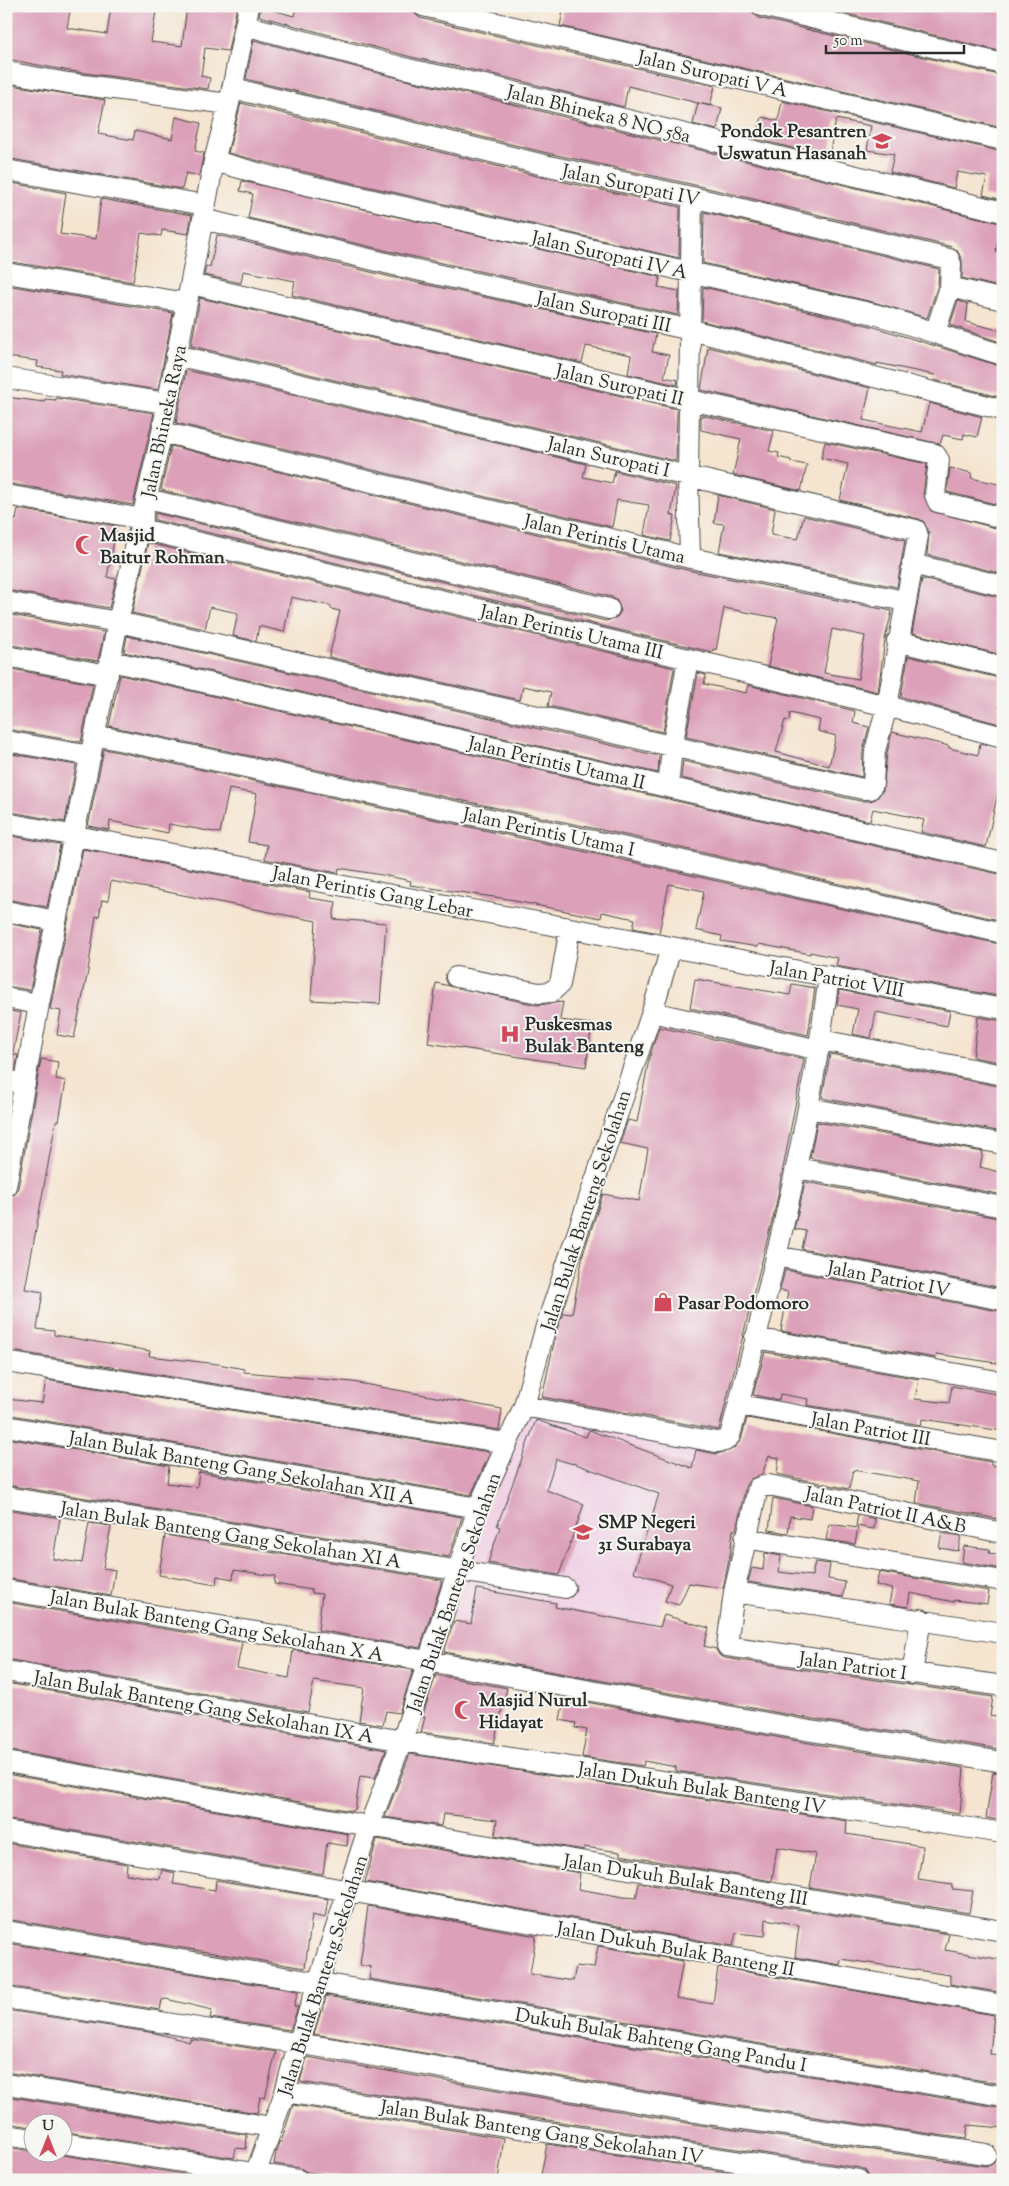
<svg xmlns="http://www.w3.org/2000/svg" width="1009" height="2186" font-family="'Sorts Mill Goudy',serif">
<rect width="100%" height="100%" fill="#f6f6f2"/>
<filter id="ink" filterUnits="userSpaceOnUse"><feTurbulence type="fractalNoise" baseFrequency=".02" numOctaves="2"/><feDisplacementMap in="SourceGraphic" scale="10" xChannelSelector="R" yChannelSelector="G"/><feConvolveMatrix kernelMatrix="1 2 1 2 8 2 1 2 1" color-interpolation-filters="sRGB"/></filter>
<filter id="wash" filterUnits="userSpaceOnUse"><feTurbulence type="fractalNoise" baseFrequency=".0096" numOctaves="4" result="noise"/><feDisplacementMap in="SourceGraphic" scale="20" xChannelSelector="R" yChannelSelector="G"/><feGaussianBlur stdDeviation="1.12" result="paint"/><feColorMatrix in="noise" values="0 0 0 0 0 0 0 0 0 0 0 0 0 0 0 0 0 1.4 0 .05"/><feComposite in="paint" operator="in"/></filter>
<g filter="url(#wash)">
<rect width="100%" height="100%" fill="#f5e4cf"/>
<path fill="#f0d0e5" d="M521,1409l191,37 -66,210 -194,-37z"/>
<g id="blocks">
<path fill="#dca0b9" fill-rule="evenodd" d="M10,6h61l-4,22 40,6 4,-28h46l-6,36 31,4 5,-40h50l-9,45 -23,-3 -4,28 9,2 -2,11 -138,-18 -64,-12v-41h3z
M296,6h107v3l9,2 8,7 295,68 -5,20 -82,-20 -4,21 -127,-32 -86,-18 -152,-41 2,-9 33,9z
M564,6h186l4,8 5,4 244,58v52l-443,-102z
M814,6h171l18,3v43z
M254,40l151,40 86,19 509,124 -4,29 7,1v35l-41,-10v-18l-5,-10 -5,-3 -257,-62 -152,-33 -297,-73z
M11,85l94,15 -7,34 35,6 2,-9 37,8 4,-22 25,6 -6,28 9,2 -5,23 -13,-3 -4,16 -176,-31v-49z
M782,101l221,51v48l-20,-5 4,-18 -30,-5 -3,16 -64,-16 4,-18 -27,-4 4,-24 -35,-7 -7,38 -73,-18 6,-22 16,4z
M241,103l296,73 143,31 -1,51 -404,-93 -47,-12z
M698,103l24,5 -5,22 -24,-6z
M242,181l418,96 -2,10 21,4 -1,24 -281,-62 -149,-35 5,-24 -13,-3z
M6,182l60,11 -6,41 36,5 5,-40 91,16 -4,19 -26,-4 -1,6 -20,-3 -8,49 -127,-21z
M704,212l235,57 -1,16 -11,33 -50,-15 -174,-40z
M217,235l174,42 265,57 -4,18 17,3 -5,22 14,3 -1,5 -49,-11 3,-19 -45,-9 -4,17 -290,-68 3,-14 -52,-10 -2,12 -37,-8 2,-9 4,1z
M6,285l167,28 -15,77 -98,-16 1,-4 -24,-3 1,-6 -32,-4z
M703,287l168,39 132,41v31l-69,-18 1,-5 -58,-12v2l-175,-44z
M200,298l477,111 -1,52 -485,-115z
M958,301l10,3 -2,18 37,9v12l-53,-18z
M708,347l162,41 -7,32 59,12 7,-29 53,14 -5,20 -13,-3 -1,5 -20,-4 -3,9 -239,-54z
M186,370l400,94 -3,13 29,6 3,-12 61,15 -5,29 4,1 -5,25 -26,-6 5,-30 -32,-5 -5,27 -436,-104z
M6,397l38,5 1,-3 11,1v-2l98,15 -21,92 -127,-22z
M701,415l73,16 -5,20 10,2 -1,4 13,3v2l16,3 -6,26 -68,-16 8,-36 -40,-9z
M825,442l102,22 -4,30 8,17 72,19v44l-76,-19 2,-22 -5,-11 -5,-3 -79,-19 8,-36 -27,-6z
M171,446l516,124 205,41 -7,28 -7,53 -110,-26 10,-48 -54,-10 -8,42 -3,-1 -1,3 -557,-132v-7l451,108 11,-4 4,-6 -4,-10 -5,-4 -451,-107zM832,629l33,7 -7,43 -34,-6z
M950,468l22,5 -1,5 32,7v21l-56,-14z
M718,495l57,14 -4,26 27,4 6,-23 101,24 -8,47 -178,-35 5,-28 -10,-1z
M18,509l99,17 -10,51 9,2 -7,29 -103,-18v-72l10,2z
M148,543l526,125 -11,64 -115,-26 3,-14 -28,-6 -3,14 -191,-43 11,-46 -9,-2v-3l-40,-9 -7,35 -25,-6 -3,15 -23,-5 5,-23 -28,-6 -5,22 -73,-16z
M922,579l81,19 -1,57 -90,-22z
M6,614l98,18 -6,29 -92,-17z
M127,636l532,120 -1,17 -534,-121z
M908,656l95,23 -4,28 4,1v17l-102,-28z
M6,668l87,16 -12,58 -75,-13z
M698,673l8,2 -2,9 42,9 2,-8 107,26 -2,12 16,4 -6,23 -1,27 -176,-40zM790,713l30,7 -2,11 18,5 -7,30 -53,-14 9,-32 4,1z
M120,675l883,200v46l-387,-88 -507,-107z
M892,732l57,14v2l29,7 2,-12 23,6v44l-5,-1 -12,55 -65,-15 3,-12 -16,-4 -35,-7 -3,12 -189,-43 2,-17 177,40h10l6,-2 7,-9 4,-37z
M104,749l506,108 393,88v52l-167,-31 2,-8 -28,-6v2l-51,-10 -1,3 -37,-6 1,-5 -26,-6 8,-39 -35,-7 -10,49 -26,-5 2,-9 -33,-7 -1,6 -86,-17v-1l-105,-15 1,-4 -23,-5 -49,-8 -1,5 -73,-14 2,-14 -19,-3 9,-48 -28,-5 -9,44 -51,-9 -1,9 -58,-12 -1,9 -21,-4z
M6,753l70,12 -11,57 -59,-11z
M6,835l54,10 -13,62 -41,-8z
M83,849l227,43 -1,6 27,4 -3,17 53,4 -6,81 -69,-4 5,-79 -205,-40 -3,20 -6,-1 -3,17 -3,-1 -8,55 -14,67 -17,-3 4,-24 -11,-2z
M6,923l36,7 -12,60 -24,-4z
M695,979l95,16 2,-11 23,4 -7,47 -118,-27z
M436,983l101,22 26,-3 -3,18 32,4 -6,43 -158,-24z
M839,990l111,21 -3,15 -71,-14 -5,26 -18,-4 5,-25 -21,-4z
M6,1010l15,3 -8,39 -7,-1z
M978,1017l25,4v42l-30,-6z
M659,1027l145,32 -28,146 -57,225 -177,-33 15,-68 6,-16 9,1 11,-60 20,-60 36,7 9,-52 -28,-6 8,-23 9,2 12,-63z
M6,1054l12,1 -3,15 -9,-2z
M830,1054l173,33v45l-181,-34z
M41,1059l17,3 -2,17 10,2 -7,40h-3l-31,168 18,3 -6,37 17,2v4l96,16 -1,5 69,8 26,5v3l109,10 149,27 -3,21 -493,-80v-115l4,-21h-4v-6l2,-11 7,-3 3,-6z
M817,1122l166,30 -3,15 23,6v22l-193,-37z
M805,1182l198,37 -3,17h3v52l-201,-39 4,-18 -12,-2z
M785,1270l218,42v52l-66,-10 -1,4 -155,-27 7,-39 -8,-2z
M765,1352l154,27 -4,20 34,4 3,-17 51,9v36l-81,-12 -1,6 -114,-20 1,-6 -28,-5 -1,6 -26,-5z
M46,1380l443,72v3l-18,40 -465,-81v-15l36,4z
M747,1418l244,44v3l12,2v53l-87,-17 3,-22 -66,-11 -4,19 -72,-15 2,-16 -10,-2 -7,18 -12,5 -4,6 -10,45h-3l-3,25 -7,33 -34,-5 -10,22 -14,-4 6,-17 -37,-12 25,-78 -86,-31v1l-17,-5 -10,31 38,14 -25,71 -71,-12 12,-36 -3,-1 39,-106 50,17 3,-7 103,38 4,-18 21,4 16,-5 8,-9z
M6,1438l163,28 -2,17 30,4 2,-15 263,45 -13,40 -443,-72z
M773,1498l39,8 -2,13 -20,-3 -2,17 -19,-3z
M6,1509l54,9 -7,41 29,4 7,-40 22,3 -8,42 12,2 -4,26 -105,-18z
M858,1515l17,4 -1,10 -18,-3z
M829,1524l29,4 -3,16 -29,-4z
M942,1533l19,3 -3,15 -19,-3z
M165,1535l276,45v4l-21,64 -102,-18 4,-36 -10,-1v-3l-38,-6 1,-8 -41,-6 -1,9 -16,-3 -1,9 -57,-10z
M964,1546l26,3 -1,4 14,2v14l-41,-7z
M765,1553l16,3 -2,16 33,4 3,-14 15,2 -2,15 17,3 -2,15 -95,-15 4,-14 11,2z
M879,1572l110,19 -2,13 -33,-4v2l-44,-9 -2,14 -19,-3 3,-15 -16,-4z
M477,1589l79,14 -1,4 105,20 4,-12 45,13 -5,18 12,3 3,6 6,3 268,39 -3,19 13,2v21l-2,-1 -2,11 -192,-31 -363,-66 10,-31 17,3z
M6,1602l236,40 -5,26 52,10 4,-28 120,20 -14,43 -13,-2 -3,14 -24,-4 5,-33 -50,-7 -6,31 -302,-53z
M436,1675l71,13 -13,55 -73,-11 4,-15h-3z
M6,1683l380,67 -11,28 -15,-2 -5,34 -3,1 -346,-61z
M564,1698l239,44 161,26 -4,46 -284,-43v-4l-32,-6 -1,5 -61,-9 5,-27 -12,-2 1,-5 -16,-3z
M410,1754l437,67 -1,13 77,12 -5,34 34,5v4l21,2 -4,22 -159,-26 6,-33 -22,-4 -17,-3 -5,34 -152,-26v-3l-36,-5v3l-89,-15 2,-15 -54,-6 -2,12 -56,-9z
M993,1772l10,2v47l-17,-3z
M6,1774l342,60 -1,12 -20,-3 -4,31 -317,-55z
M377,1839l203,34 -2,16 45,8 13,1 3,-15 310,51 -4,16 58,10v26h-4l-1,6 -48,-8v-9l-109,-16 -1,6 -45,-8 4,-32 -33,-6 -1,17 -29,-3 -3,13 -368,-64z
M6,1843l121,21 -1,10 34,5 2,-9 13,3 -2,11 42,6 1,-10 112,19 -3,19 -13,-3 -7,53 -299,-49z
M368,1906l168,30 -6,38 43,7 3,-15 18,2 4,-22 85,15 -7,37 37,6 5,-37 276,48 -4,39 13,1v29l-634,-105 2,-12 -11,-2z
M6,1943l292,48 -4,15 4,1 -8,23 -80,-12 2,-8 -46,-11 -4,1 -2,10 -154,-24z
M326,1996l677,112v20l-35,-3 -2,14 -263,-38 -389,-67 7,-23h2z
M6,2010l149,23 35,9v-3l86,13 -11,46 -5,-1 -3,16 -251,-41z
M307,2057l392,68 285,41 7,-1 7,-9h5v24l-134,-2 -3,-7 -6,-3 -560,-86z
M6,2096l241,39 -1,14 -10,-1 -2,10 -167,-26 1,-8h-36v3l-26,-4z
M293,2105l211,33 -6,42h-129l-62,-8 -7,-4 -26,-4 2,-12 3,-10h2z
M547,2144l231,36h-238z
M6,2147l26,4v3h25l163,26h-214z"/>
</g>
</g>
<g filter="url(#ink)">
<use href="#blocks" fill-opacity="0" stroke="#494744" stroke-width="1"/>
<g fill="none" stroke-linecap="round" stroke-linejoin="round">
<defs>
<path id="minor" d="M423,6l580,134
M762,6l241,58
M245,25l163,44 86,18 509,125
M6,72l62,11 161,21
M232,88l308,76 152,33 257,62 2,5 -1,23 53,13
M214,161l58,16 602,137c44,12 85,28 129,41
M6,170l199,35
M203,219l191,46 297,65 312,80
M6,273l181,30
M191,284l499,116 245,54 4,6 -4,35 3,7 65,16
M935,333l15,-46
M6,378l160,25
M162,432l528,126 215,43
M6,495l137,24
M147,499l462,110
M141,529l746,177 116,31
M690,558l-2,-83 4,-278
M912,564l91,22
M6,602l112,20 745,167h7l3,-5 2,-33 12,-45 31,-170 -2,-6 -740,-175
M897,641l106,26
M6,656l102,19
M111,661l892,202
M95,735l518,110 390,88
M6,741l85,15
M668,787l4,-39 16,-89
M6,823l997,186
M6,911l50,10
M456,977l83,16 12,-1 9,-8 10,-56
M6,998l33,6
M652,1012l167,38
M821,1040l182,35
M6,1080l19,4
M809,1108l194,36
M797,1168l206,39
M6,1186l33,-182 79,-382 44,-190 52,-271 15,-57 20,-98
M776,1256l227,44
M755,1338l248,44
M6,1362l500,81
M739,1405l264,47
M524,1406l192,36 9,-1 5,-5c41,-152 79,-304 99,-460
M6,1426l472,82
M6,1497l559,91
M1003,1533l-234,-48 -11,3 -24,104 -7,54 276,40
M745,1538l258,43
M6,1590l422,71 377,69 198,32
M734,1592l269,41
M6,1671l414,73 583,89
M912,1674l9,-55
M6,1762l363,64 634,105
M6,1831l997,174
M6,1931l997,165
M6,1998l328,51 367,64 285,41
M6,2084l266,43
M285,2092l573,88
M6,2135l26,4
M62,2143l236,37
M253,2180l32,-88 13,-48 71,-218 33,-85 76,-233 46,-102 22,-80 106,-314 19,-64"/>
</defs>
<use href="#minor" stroke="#494744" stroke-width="22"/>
<use href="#minor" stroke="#fff" stroke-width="20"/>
</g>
</g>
<defs>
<symbol id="school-bare" viewBox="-9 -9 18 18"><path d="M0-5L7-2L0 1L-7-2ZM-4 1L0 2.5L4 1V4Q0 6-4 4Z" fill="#d1495b" stroke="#f6f6f2" stroke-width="2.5" paint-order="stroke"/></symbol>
<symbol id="mosque-bare" viewBox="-9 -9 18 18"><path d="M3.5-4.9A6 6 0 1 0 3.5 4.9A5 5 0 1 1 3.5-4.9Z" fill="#d1495b" stroke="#f6f6f2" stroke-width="2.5" paint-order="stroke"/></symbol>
<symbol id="hospital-bare" viewBox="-9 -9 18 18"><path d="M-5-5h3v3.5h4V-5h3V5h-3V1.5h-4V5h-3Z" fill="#d1495b" stroke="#f6f6f2" stroke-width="2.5" paint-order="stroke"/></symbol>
<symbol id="shop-bare" viewBox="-9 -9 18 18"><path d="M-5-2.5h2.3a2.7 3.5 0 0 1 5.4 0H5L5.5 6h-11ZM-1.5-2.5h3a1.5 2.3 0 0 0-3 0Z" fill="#d1495b" stroke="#f6f6f2" stroke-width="2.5" paint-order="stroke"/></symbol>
</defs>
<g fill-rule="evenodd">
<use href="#school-bare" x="868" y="127" width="28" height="28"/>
<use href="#mosque-bare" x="71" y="531" width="28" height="28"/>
<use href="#hospital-bare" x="496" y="1020" width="28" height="28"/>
<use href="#shop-bare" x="649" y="1288" width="28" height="28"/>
<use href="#school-bare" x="569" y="1518" width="28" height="28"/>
<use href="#mosque-bare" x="450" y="1696" width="28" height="28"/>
</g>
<g text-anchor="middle" stroke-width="4" stroke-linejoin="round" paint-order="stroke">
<g font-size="19" fill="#2b2b2b" stroke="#f6f6f2">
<text transform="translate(713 73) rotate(13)" y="7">Jalan Suropati V A</text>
<text transform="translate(599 113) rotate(14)" y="7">Jalan Bhineka 8 NO 58a</text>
<text transform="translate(631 184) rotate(12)" y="7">Jalan Suropati IV</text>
<text transform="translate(610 254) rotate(13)" y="7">Jalan Suropati IV A</text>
<text transform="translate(604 311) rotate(12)" y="7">Jalan Suropati III</text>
<text transform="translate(620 384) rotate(13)" y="7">Jalan Suropati II</text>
<text transform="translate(163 421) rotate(-78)" y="7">Jalan Bhineka Raya</text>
<text transform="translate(609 456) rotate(13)" y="7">Jalan Suropati I</text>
<text transform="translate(605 538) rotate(13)" y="7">Jalan Perintis Utama</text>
<text transform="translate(572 631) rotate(13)" y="7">Jalan Perintis Utama III</text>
<text transform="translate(557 762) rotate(13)" y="7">Jalan Perintis Utama II</text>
<text transform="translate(549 831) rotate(12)" y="7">Jalan Perintis Utama I</text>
<text transform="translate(373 891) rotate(11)" y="7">Jalan Perintis Gang Lebar</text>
<text transform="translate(837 978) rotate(10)" y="7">Jalan Patriot VIII</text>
<text transform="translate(585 1210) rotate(-72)" y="7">Jalan Bulak Banteng Sekolahan</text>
<text transform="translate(889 1278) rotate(11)" y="7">Jalan Patriot IV</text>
<text transform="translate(871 1428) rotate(10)" y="7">Jalan Patriot III</text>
<text transform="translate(242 1467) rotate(10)" y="7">Jalan Bulak Banteng Gang Sekolahan XII A</text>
<text transform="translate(886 1509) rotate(12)" y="7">Jalan Patriot II A&amp;B</text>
<text transform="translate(231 1534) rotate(9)" y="7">Jalan Bulak Banteng Gang Sekolahan XI A</text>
<text transform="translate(453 1592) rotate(-71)" y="7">Jalan Bulak Banteng Sekolahan</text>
<text transform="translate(217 1625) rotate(10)" y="7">Jalan Bulak Banteng Gang Sekolahan X A</text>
<text transform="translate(853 1665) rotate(8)" y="7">Jalan Patriot I</text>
<text transform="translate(204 1706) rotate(10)" y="7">Jalan Bulak Banteng Gang Sekolahan IX A</text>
<text transform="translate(702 1787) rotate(9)" y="7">Jalan Dukuh Bulak Banteng IV</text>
<text transform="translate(686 1879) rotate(9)" y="7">Jalan Dukuh Bulak Banteng III</text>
<text transform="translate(676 1948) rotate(10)" y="7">Jalan Dukuh Bulak Banteng II</text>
<text transform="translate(322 1975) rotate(-72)" y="7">Jalan Bulak Banteng Sekolahan</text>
<text transform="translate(661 2039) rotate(10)" y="7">Dukuh Bulak Bahteng Gang Pandu I</text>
<text transform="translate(542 2131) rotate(9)" y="7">Jalan Bulak Banteng Gang Sekolahan IV</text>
</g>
<g font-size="19" font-weight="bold" fill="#2b2b2b" stroke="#f6f6f2" text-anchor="start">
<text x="867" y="137" text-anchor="end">Pondok Pesantren<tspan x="867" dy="22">Uswatun Hasanah</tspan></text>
<text x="100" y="541">Masjid<tspan x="100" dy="22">Baitur Rohman</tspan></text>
<text x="525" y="1030">Puskesmas<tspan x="525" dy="22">Bulak Banteng</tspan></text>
<text x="678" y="1309">Pasar Podomoro</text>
<text x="598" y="1528">SMP Negeri<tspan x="598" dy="22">31 Surabaya</tspan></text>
<text x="479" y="1706">Masjid Nurul<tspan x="479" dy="22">Hidayat</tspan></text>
</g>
</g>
<rect width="1009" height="2186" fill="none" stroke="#f6f6f2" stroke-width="25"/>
<g transform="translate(48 2138)"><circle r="24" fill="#f6f6f2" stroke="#a5a5a2"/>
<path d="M0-4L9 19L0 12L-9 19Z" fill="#d1495b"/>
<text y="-8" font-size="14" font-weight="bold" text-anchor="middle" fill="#2b2b2b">U</text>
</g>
<path d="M826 45v8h138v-8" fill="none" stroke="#2b2b2b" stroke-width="2.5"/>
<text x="834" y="45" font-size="15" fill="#2b2b2b" stroke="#f6f6f2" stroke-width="4" paint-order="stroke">50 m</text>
</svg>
